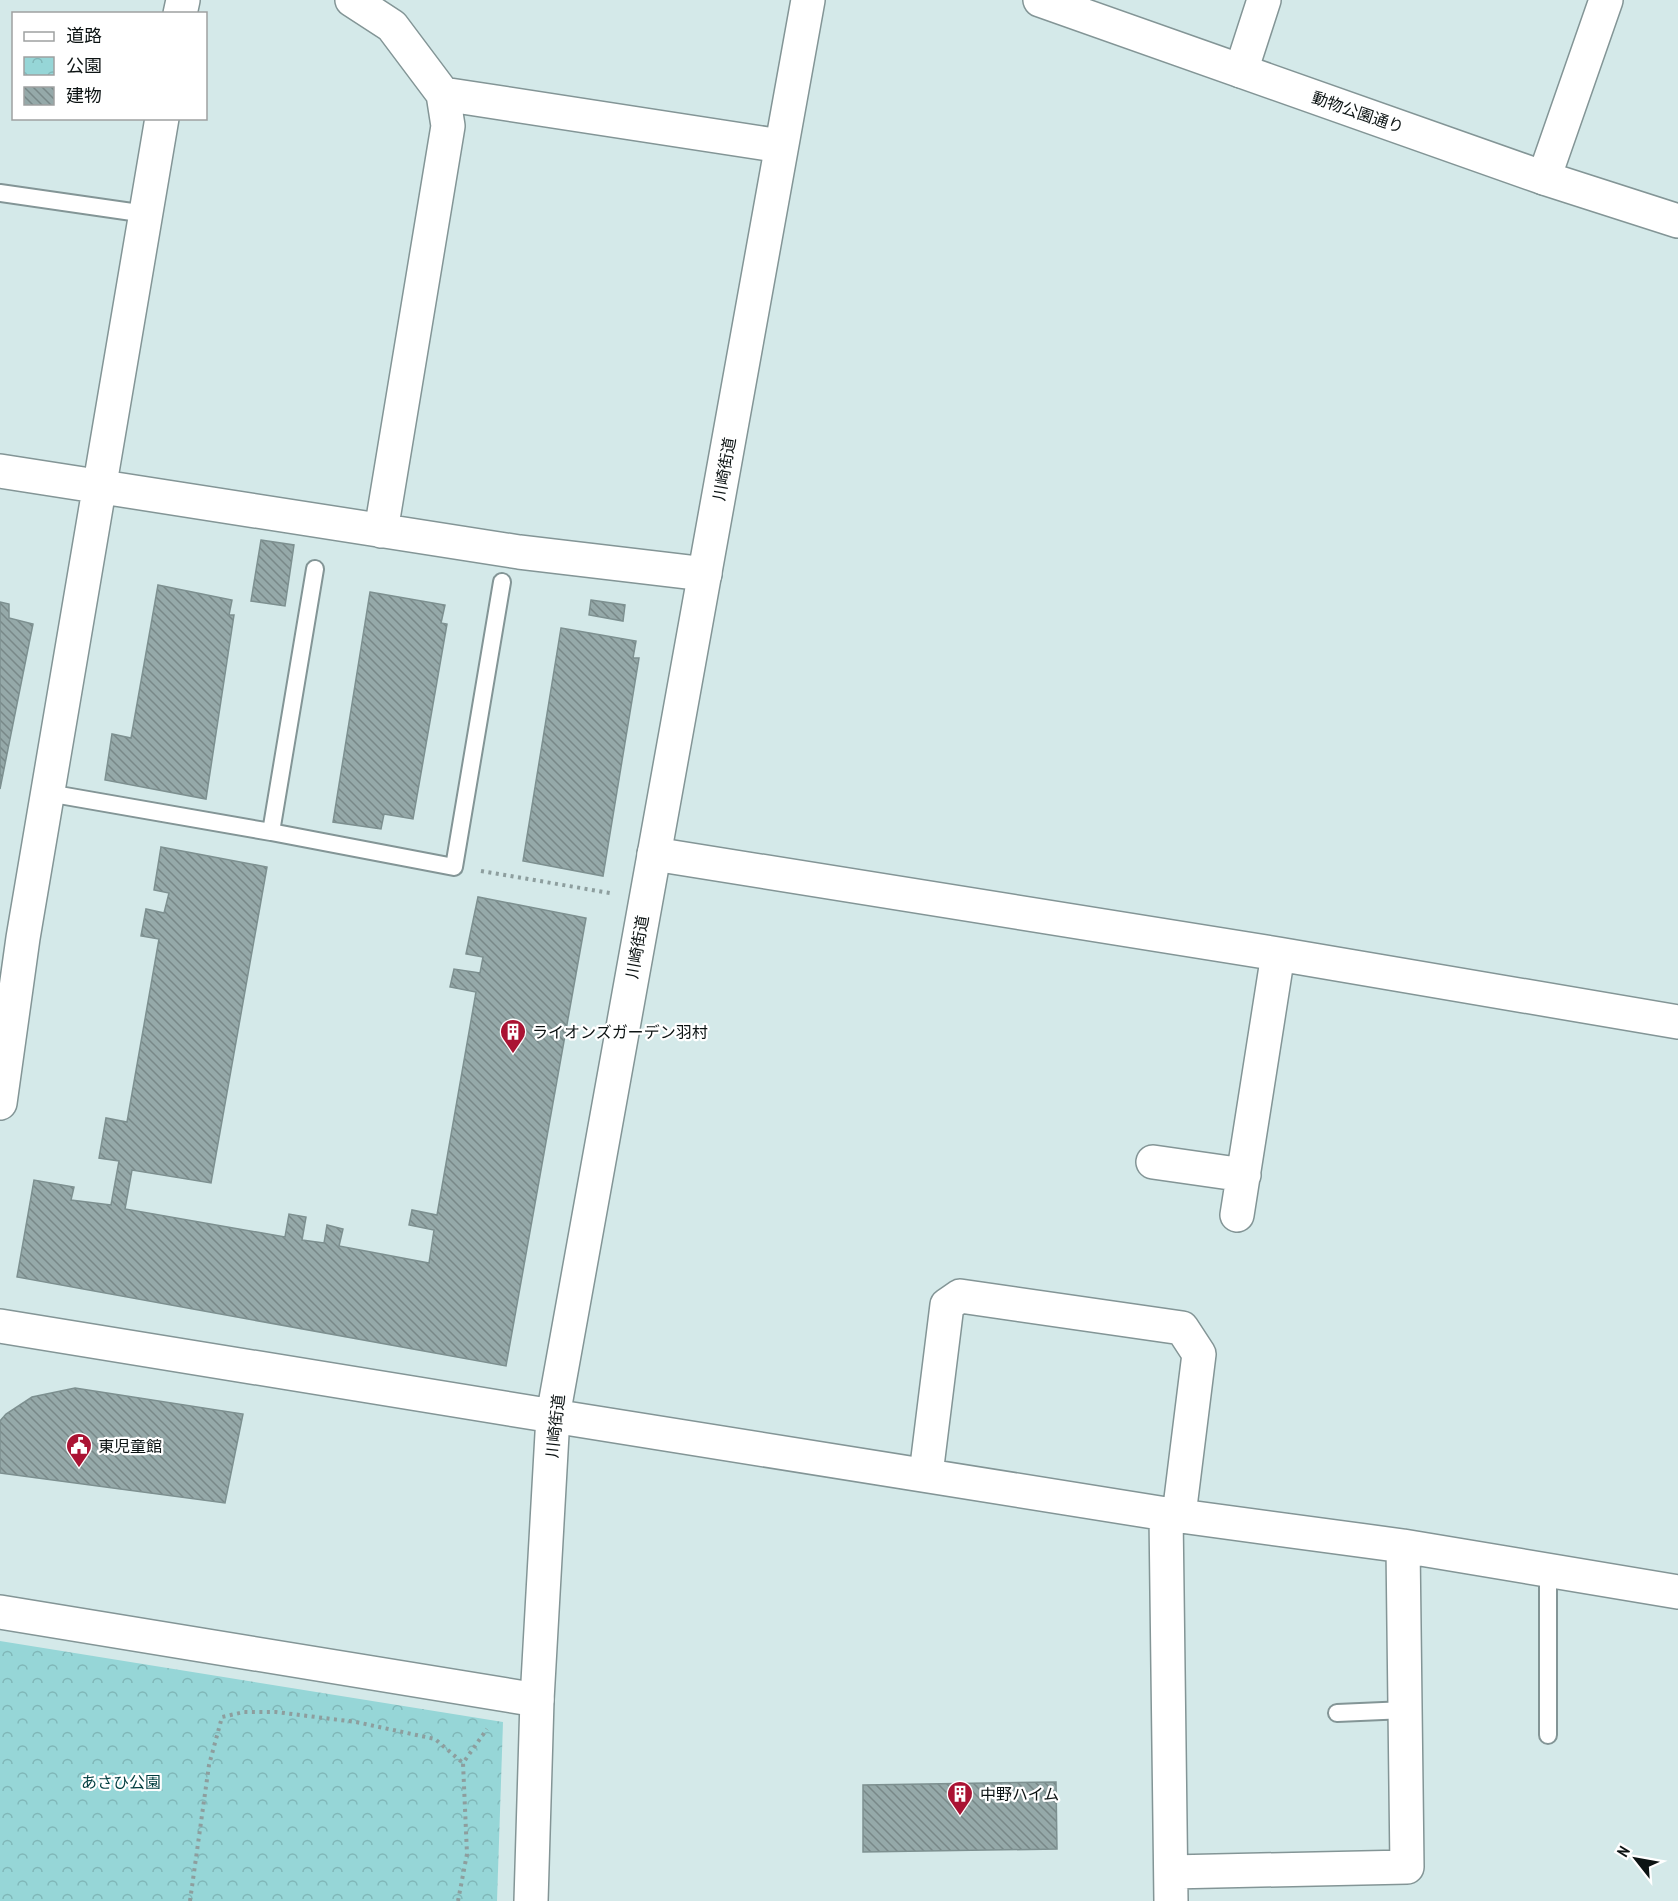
<svg xmlns="http://www.w3.org/2000/svg" width="1678" height="1901" font-family="'PT Sans Narrow','Noto Sans JP',sans-serif">
<defs>
<pattern id="park-crowns" width="20" height="18" patternUnits="userSpaceOnUse" patternTransform="scale(1.5)"><rect width="20" height="18" fill="#96d6d7"/><path d="M2 6a3 3 0 1 1 6 0M12 15a3 3 0 1 1 6 0" fill="none" stroke="#80b7b8"/></pattern>
<pattern id="building-back-hatch" width="6" height="6" patternUnits="userSpaceOnUse" patternTransform="scale(1.5)"><rect width="6" height="6" fill="#95a9a9"/><path d="M-1 5l2 2M0 0l6 6M5-1l2 2" fill="none" stroke="#788888"/></pattern>
</defs>
<rect width="100%" height="100%" fill="#d4e9e9"/>
<path fill="url(#park-crowns)" d="M0,1641l503,81 -6,179h-497z"/>
<path fill="url(#building-back-hatch)" stroke="#7d9090" stroke-width="1.5" d="M261,540l33,5 -9,61 -34,-5z
M158,585l74,15 -3,15h5l-28,184 -101,-19 7,-46 19,4z
M370,592l75,13 -4,18 6,1 -34,195 -29,-5 -3,15 -48,-7z
M591,600l34,5 -2,16 -34,-6z
M0,602l9,2v14l24,6 -33,165z
M561,628l75,13 -3,17h6l-36,218 -80,-15z
M161,847l106,20 -56,316 -79,-13 -7,39 160,28 4,-23 17,3 -4,23 22,3 3,-18 16,4 -4,17 90,17 5,-33 -25,-5 3,-15 25,5 39,-223 -26,-5 4,-18 26,4 3,-16 -17,-3 12,-57 108,21 -80,448 -489,-89 17,-97 40,7 -3,13 40,5 8,-44 -20,-3 7,-40 21,4 32,-183 -18,-3 5,-27 18,4 5,-20 -15,-3z
M75,1388l168,26 -18,89 -225,-30v-52l6,-7 26,-17z
M1056,1782l1,67 -194,3v-67z"/>
<g fill="none" stroke-linecap="round" stroke-linejoin="round">
<defs>
<path id="lane" d="M0,193l146,21
M48,793l223,39 44,-263
M271,832l183,35 48,-285
M1548,1570v165
M1337,1713l69,-3"/>
<path id="street" d="M352,0l40,26 51,68 5,32 -67,405
M180,14l3,-14
M1241,71l23,-71
M443,94l338,52
M1544,178l62,-178
M0,471l519,81 186,22
M654,854l624,100 400,68
M0,1103l23,-165 139,-820
M1153,1162l91,13
M1237,1215l41,-261
M553,1416l613,98 237,32 275,46
M926,1474l21,-169 13,-9 222,32 17,26 -20,161
M1166,1514l5,387
M0,1612l537,88
M1171,1872l236,-5 -4,-321"/>
<path id="secondary" d="M1040,0l504,178 134,43
M0,1326l553,90
M531,1901l6,-201 16,-284 255,-1416"/>
</defs>
<use href="#lane" stroke="#839596" stroke-width="20"/>
<use href="#street" stroke="#839596" stroke-width="36"/>
<use href="#secondary" stroke="#839596" stroke-width="36"/>
<path stroke="#8d9e9e" stroke-width="4" stroke-dasharray="3 4.5" stroke-linecap="butt" d="M481,871l129,22
M190,1901l19,-136 13,-48 22,-5h32l80,10 79,17 28,24
M458,1901l9,-47 -4,-91 24,-34"/>
<use href="#lane" stroke="#fff" stroke-width="16"/>
<use href="#street" stroke="#fff" stroke-width="33"/>
<use href="#secondary" stroke="#fff" stroke-width="33"/>
</g>
<defs>
<symbol id="building-pin" viewBox="-11 -11 22 30"><path d="M0 17L-7.5 6A9.5 9.5 0 1 1 7.5 6Z" fill="#aa1333" stroke="#fff"/><path d="M-4-6H4V6H1V3H-1V6H-4ZM-2.5-4.3h1.7v1.8h-1.7ZM.8-4.3h1.7v1.8H.8ZM-2.5-1h1.7V.8h-1.7ZM.8-1h1.7V.8H.8Z" fill="#fff"/></symbol>
<symbol id="civic-pin" viewBox="-11 -11 22 30"><path d="M0 17L-7.5 6A9.5 9.5 0 1 1 7.5 6Z" fill="#aa1333" stroke="#fff"/><path d="M-.6-6.5H3V-4.5H.6V-3L4-1V1h2V6H-6V1h2V-1L-.6-3ZM-1.2 2.5V6h2.4V2.5Z" fill="#fff"/></symbol>
</defs>
<g fill-rule="evenodd">
<use href="#building-pin" x="498" y="1017" width="30" height="40"/>
<use href="#civic-pin" x="64" y="1431" width="30" height="40"/>
<use href="#building-pin" x="945" y="1779" width="30" height="40"/>
</g>
<g text-anchor="middle" stroke-width="4.5" stroke-linejoin="round" paint-order="stroke">
<g font-size="16" fill="#0c1313" stroke="#fff">
<text transform="translate(1358 112) rotate(19)" y="6">動物公園通り</text>
<text transform="translate(724 469) rotate(-80)" y="6">川崎街道</text>
<text transform="translate(637 947) rotate(-80)" y="6">川崎街道</text>
<text transform="translate(555 1426) rotate(-84)" y="6">川崎街道</text>
</g>
<g font-size="16" fill="#0c1313" stroke="#fff" text-anchor="start">
<text x="532" y="1038">ライオンズガーデン羽村</text>
<text x="98" y="1452">東児童館</text>
<text x="980" y="1800">中野ハイム</text>
</g>
<g font-size="16" fill="#003d3f" stroke="#fff">
<text x="121" y="1788">あさひ公園</text>
</g>
</g>
<rect x="12" y="12" width="195" height="108" fill="#ffffff" stroke="#9ea1a1" stroke-width="1.5"/>
<rect x="24" y="32" width="30" height="9" fill="#ffffff" stroke="#9ea1a1" stroke-width="1.5"/>
<text x="66" y="42" font-size="18" fill="#0c1313">道路</text>
<rect x="24" y="57" width="30" height="18" fill="url(#park-crowns)" stroke="#9ea1a1" stroke-width="1.5"/>
<text x="66" y="72" font-size="18" fill="#0c1313">公園</text>
<rect x="24" y="87" width="30" height="18" fill="url(#building-back-hatch)" stroke="#9ea1a1" stroke-width="1.5"/>
<text x="66" y="102" font-size="18" fill="#0c1313">建物</text>
<g transform="translate(1636 1859) rotate(301)" stroke="#ffffff" stroke-width="4.5" paint-order="stroke">
<path d="M0-4.5L10 22L0 15L-10 22Z" fill="#0c1313"/>
<text y="-9" font-size="16" font-weight="bold" text-anchor="middle" fill="#0c1313">N</text>
</g>
</svg>
